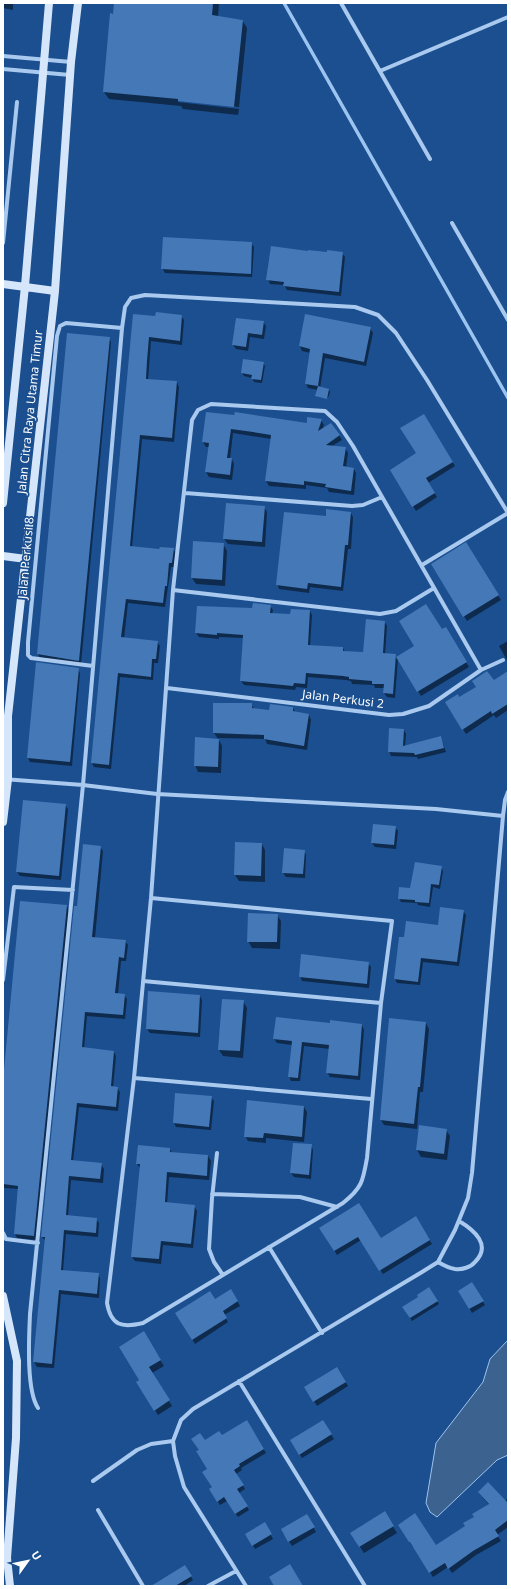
<svg xmlns="http://www.w3.org/2000/svg" width="511" height="1589" font-family="'Noto Sans',sans-serif">
<rect width="100%" height="100%" fill="#1b4f8f"/>
<path fill="#3c6290" stroke="#9cc4f0" d="M508,1340v115l-11,5 -60,57 -7,-5 -4,-9 10,-60 47,-61 7,-23z"/>
<path fill="#0007" d="M3,3h10v7l-10,-2z
M115,3h104l-1,14 24,3 5,8 -8,79 -61,-7v2l61,7 -1,6 -55,-6 -2,-3 -72,-7 -5,-7z
M251,243l3,4 -2,30 -87,-4 -3,-5z
M309,252l33,1 3,4 -4,39 -54,-6 -3,-5 -14,-1 -2,-5z
M134,315l22,2 25,-1 3,4 -2,25 -31,-4 -3,39 29,2 2,5 -5,55 -32,-3 -10,108 28,3 13,-1 3,4 -2,14h-3l-6,40 -37,-4 -4,36 33,3 3,4 -2,17h-4l-1,17 -33,-3 -9,92 -17,-2 -2,-4z
M237,319l26,3 3,4 -2,13 -14,-2 -2,14 -12,-2 -3,-4z
M370,328l3,5 -7,33 -41,-8 -5,30 9,2 1,2 -2,6 -11,-3 1,-5 -10,-2 -2,-4 5,-31 -9,-2 -2,-5z
M109,338l2,4 -30,322 -41,-6 -2,-4z
M263,363l2,3 -3,17 -8,-1 -2,-4 -8,-2 -2,-3z
M207,413l101,11 13,-4 3,5 -2,5 17,5 3,5 -10,6 13,2 3,5 -2,15 8,1 2,4 -2,22 -25,-3 -2,-4 -21,-3v4l-37,-3 -3,-5 5,-42 -38,-6 -3,26h2l2,5 -2,16 -23,-3 -3,-5 4,-25h-4l-3,-5z
M423,415l32,51 -27,17 9,14 -21,14 -25,-41 26,-16z
M264,507l3,5 -2,35 -37,-3 -4,-5z
M351,513l2,4 -2,32h-3l-5,42 -33,-4 -1,6 -30,-4 -2,-5 50,-67z
M223,544l4,7 -2,35 -29,-2 -4,-6z
M466,544l35,56 -34,21 -35,-57z
M270,606l3,4 -1,4 19,1 19,-4 2,4 -2,31 33,2 2,4 19,2 20,-33 3,5 -2,28 10,1 2,3 48,-30 24,39 -48,29 -23,-38 -3,40 -8,-1 -3,-4 1,-5h-10l-1,-3 -22,-1 -1,-3 -5,-1 -38,-3 -1,11 -11,-1 -1,3 -51,-5 -3,-4 3,-43 -25,-1v2l-20,-2 -3,-4 57,-24z
M508,641v21l-9,-16z
M78,669l2,4 -8,93 -42,-4 -2,-4z
M508,672v38l-12,8 -2,-3 -28,19 -20,-32 13,-4 35,-17z
M251,704l3,5 16,2 23,-3 3,5 13,2 2,5 -4,30 -40,-6 -2,-5 -47,-1 4,8 -1,27 -23,-1 -3,-7 23,-26 -4,-6z
M404,730l2,4 -1,12 36,-8 5,14 -28,7 -1,-2 -26,-1 -2,-5z
M65,805l3,4 -7,71 -41,-4 -3,-4z
M395,827l3,4 -2,18 -21,-2 -3,-4z
M262,844l3,6v32l-26,-1 -4,-6z
M100,847l3,4 -8,87 30,3 3,4 -2,16h-5l-3,33 6,1 3,4 -2,20 -38,-3 -3,33 30,3 2,4 -3,32h4l3,4 -2,19 -39,-4 -6,55 28,2 3,5 -1,14 -32,-3 -3,36 28,3 3,4 -1,14 -32,-3 -3,37 35,3 2,4 -1,20 -38,-4 -7,74 -17,-1 -3,-5 12,-121 -4,-4 36,-330z
M304,851l2,4 -1,23 -19,-1 -3,-4z
M441,867l2,4 -3,18 -7,-2 -3,20 -12,-2 -1,-2 -16,-1 -2,-4z
M67,906l2,4 -33,330 -19,-2 -2,-4 4,-45 -16,-1v-96z
M463,911l3,4 -7,51 -36,-4 -3,23 -23,-2 -2,-4 9,-41 35,-12z
M277,915l4,6 -1,28 -28,-1 -4,-7z
M368,963l3,4 -2,21 -67,-7 -2,-5z
M149,992l51,4 2,4 -2,37 -50,-4 -3,-4z
M243,1001l4,7 -4,50 -20,-2 -4,-6z
M426,1023l3,6 -6,63h-3l-3,37 -33,-4 -3,-5z
M331,1024l31,1 2,5 -4,50 -30,-3 -3,-5 3,-23 -26,-3 -4,35h-9l-2,-5 3,-31 -15,-2 -3,-4z
M211,1097l3,4 -3,29 -35,-3 -2,-4z
M304,1107l3,5 -3,30 -38,-4v5l-18,-2 -3,-5z
M420,1126l26,4 4,6 -3,24 -26,-3 -4,-7z
M311,1145l2,5 -2,29 -17,-2 -3,-4z
M170,1149l2,4 36,3 3,5 -2,19 -40,-3 -2,27 27,2 3,5 -4,37 -30,-3 -2,19 -26,-3 -3,-4 8,-89 -3,-4z
M415,1218l17,26 -49,30 -22,-34 -24,15 -16,-27 59,12z
M472,1283l13,22 -13,8 -13,-22z
M428,1288l11,16 -27,17 -8,-14 15,-10z
M231,1290l9,16 -16,9 4,7 -33,22 -19,-31 39,-13z
M143,1333l21,33 -12,7 20,33 -14,9 -21,-33 4,-2z
M337,1368l11,18 -31,20 -11,-18z
M247,1421l19,32 -25,15 1,2 -6,4 9,15 -6,4 10,17 -11,7 -11,-16 -7,4 -10,-16 4,3 -6,-23 -8,-19 4,-9 17,-5z
M322,1421l12,18 -32,19 -11,-18z
M479,1493l26,8 3,-3v29l-11,8 4,6 -25,14 -24,18 -4,-6 -15,10 -19,-31 -1,1 -11,-17 34,16 30,-19 23,-22z
M384,1512l13,21 -33,20 -13,-20z
M307,1515l9,17 -24,14 -10,-16z
M265,1524l8,15 -18,10 -9,-15z
M185,1566l8,14 -9,6h-23z"/>
<g fill="none" stroke-linecap="round" stroke-linejoin="round">
<path stroke="#9cc4f0" stroke-width="3.5" d="M284,3l224,395"/>
</g>
<path fill="#4478b7" d="M114,3l99,1 -1,11 31,5 -9,87 -56,-6v-2l-75,-7 7,-79 3,1z
M163,237l89,5 -1,32 -90,-5z
M271,246l37,5v-1l19,2v-2l16,2 -4,40 -56,-6 1,-4 -18,-2z
M156,312l26,3 -2,26 -31,-4 -2,24 -1,18 31,2 -5,57 -32,-3 -10,111 29,3 1,-2 14,1 -2,15h-3l-2,23h-2l-2,17 -37,-4 -5,38 37,4 -2,18h-4l-1,18 -33,-4 -9,92 -18,-2 42,-449 22,2z
M305,314l66,13 -7,35 -41,-9 -5,33 -13,-2 5,-35 -11,-3z
M236,318l28,3 -2,14 -14,-2 -2,14 -14,-2z
M67,333l43,4 -31,324 -42,-7z
M243,359l21,3 -3,18 -10,-1 1,-4 -11,-2z
M318,386l11,3 -2,10 -12,-3z
M206,412l28,3 1,-3 72,11v-6l15,2 -4,12 13,-8 9,12 -14,10 20,2 -3,19 11,2 -3,23 -26,-4 1,-3 -22,-3v4l-39,-4 6,-46 -18,-3 -22,-3 -4,29h5l-2,17 -25,-3 4,-29 -7,-1z
M424,414l29,48 -27,16 9,15 -23,14 -22,-37 26,-17 -16,-25z
M226,503l39,3 -3,36 -39,-3z
M326,509l25,3 -3,33h-3l-4,42 -33,-4 -1,6 -31,-4 8,-73 42,4z
M193,541l31,2 -2,37 -31,-2z
M466,542l33,53 -36,22 -32,-53z
M253,603l18,2 -1,8 20,1 1,-5 19,1 -2,35 35,2v4l20,1 3,-33 19,2 -2,32 13,1 -3,40 -10,-1 1,-9h-12v-3l-23,-2v-2l-6,-1 -37,-3 -1,11 -11,-1 -1,3 -53,-5 3,-46 -26,-2v2l-22,-2 2,-27 55,2z
M426,604l16,25 4,-2 21,35 -50,30 -21,-35 18,-11 -15,-25z
M36,662l43,6 -9,94 -43,-4z
M487,671l7,9 14,-9v33l-16,10 -1,-3 -29,19 -17,-28 13,-8 1,3 17,-10 -4,-6z
M213,703h39v5l17,2 1,-6 23,3v4l16,3 -5,32 -40,-7v-4l-51,-2z
M389,728l15,1 -1,17 38,-10 3,12 -29,7 -1,-2 -26,-1z
M195,737l24,2 -1,28 -24,-1z
M23,800l43,4 -7,72 -43,-4z
M373,824l23,2 -2,19 -23,-2z
M235,842l27,1 -1,33 -27,-1z
M83,844l18,2 -9,91 34,3 -2,18 -5,-1 -4,36 10,1 -2,21 -38,-3 -3,35 32,4 -3,35 7,1 -2,20 -39,-4 -6,57 31,3 -2,16 -31,-3 -3,39 31,3 -1,15 -32,-3 -3,40 38,3 -2,21 -38,-4 -7,74 -19,-2 12,-125h-4l33,-331h3z
M284,848l21,2 -2,24 -21,-1z
M415,862l27,4 -3,19 -8,-1 -2,19 -14,-1v-2l-17,-1 1,-12 11,1z
M20,901l47,4 -33,331 -20,-2 4,-48 -15,-2v-104z
M440,907l24,3 -7,52 -36,-4 -3,24 -24,-3 5,-42h5l2,-16 32,4z
M248,913l30,1 -1,28h-30z
M301,954l68,8 -2,22 -68,-7z
M148,991l52,4 -2,38 -52,-4z
M222,999l22,1 -4,51 -22,-1z
M276,1017l54,6v-3l32,4 -4,52 -32,-3 3,-28 -27,-3 -4,36 -10,-1 4,-36 -19,-2z
M389,1018l37,4 -6,65h-2l-4,37 -34,-4z
M175,1093l37,3 -3,31 -36,-4z
M247,1100l57,6 -2,31 -38,-4 -1,5 -19,-1z
M419,1125l28,4 -3,25 -28,-4z
M293,1143l19,1 -3,31 -19,-2z
M138,1145l32,3v4l38,3 -1,21 -40,-4 -2,30 30,3 -4,39 -30,-3 -2,18 -28,-2 9,-93h-4z
M359,1203l22,35 35,-22 14,24 -51,31 -21,-34 -24,14 -15,-23z
M472,1282l12,19 -15,8 -11,-18z
M429,1287l9,14 -28,17 -8,-11 16,-10 -1,-2z
M231,1289l7,12 -15,10 4,7 -35,22 -17,-27 35,-22 5,8z
M144,1331l17,29 -12,7 21,33 -16,11 -18,-29 3,-2 -20,-33z
M337,1367l9,15 -33,20 -9,-15z
M247,1420l17,29 -25,15 1,2 -6,4 10,15 -7,4 11,17 -13,8 -11,-17 -7,5 -8,-13 3,-2 -10,-15 5,-3 -11,-18 3,-1 -8,-11 9,-6 5,7 14,-9 3,4z
M323,1420l9,14 -33,21 -9,-15z
M488,1482l20,21v17l-13,10 4,6 -26,15 -25,18 -3,-6 -16,10 -19,-31h-1l-11,-17 17,-12 21,32 29,-19 -2,-3 11,-6 -2,-3 17,-10 -11,-12z
M385,1511l9,15 -35,21 -9,-14z
M307,1514l8,13 -27,15 -7,-13z
M265,1522l7,12 -20,12 -7,-12z
M290,1564l13,22h-29l-5,-9z
M185,1565l7,11 -17,10h-24z"/>
<g fill="none" stroke-linecap="round" stroke-linejoin="round">
<path stroke="#a9c9ee" stroke-width="4" d="M341,3l89,156
M3,56l68,6
M3,69l67,6
M380,71l128,-54
M452,223l56,97
M3,243l14,-141
M185,493l167,13 11,-1 19,-8
M422,565l86,-52
M173,590l207,24 16,-3 38,-23
M93,666l-62,-8 -3,-3v-13l29,-306 3,-10 6,-3 56,5
M167,688l222,27 14,-1 26,-8 52,-36 22,-10
M3,779l80,6 74,9 279,15 67,7 -31,357 -4,25 -13,32 -17,32 -16,10 -229,137 -12,11 -8,21 2,15 9,31 62,99
M503,816l2,-16 3,-8
M151,898l241,23 -11,82
M3,980l11,-93 59,3
M143,981l238,22 -14,155c-4,23 -5,30 -24,45l-200,120c-21,5 -32,3 -36,-20l27,-225 17,-180 22,-308 19,-170 6,-10 13,-6 114,7 12,11 16,24 128,224
M134,1078l237,21
M217,1153l-5,45 -3,51 5,13 9,13
M212,1194l88,3 37,10
M3,1233l3,6 32,4
M269,1247l53,86
M438,1262c5,3 11,6 17,7 7,1 16,-2 20,-7 17,-17 -1,-32 -16,-41
M239,1381l126,205
M38,1408c-12,-18 -9,-71 -8,-94l53,-529 39,-457 3,-21 6,-9 14,-3 210,12 23,8 18,18 31,47 81,133
M93,1481l44,-31 14,-6 22,-3
M98,1510l45,76
M208,1586l28,-15"/>
<path stroke="#d6e6fa" stroke-width="8" d="M3,284l52,7
M3,503l22,-217 24,-283
M3,556l23,3
M3,822l5,-43v-63l47,-425 16,-229 7,-59
M3,1296l14,65 -1,77 -9,120 3,28"/>
</g>
<g text-anchor="middle" stroke-width="3.5" stroke-linejoin="round" paint-order="stroke">
<g font-size="12" fill="#fff" stroke="#1b4f8f">
<text transform="translate(30 412) rotate(-84)" y="4">Jalan Citra Raya Utama Timur</text>
<text transform="translate(26 558) rotate(-85)" y="4">Jalan Perkusi 8</text>
<text transform="translate(343 699) rotate(7)" y="4">Jalan Perkusi 2</text>
</g>
</g>
<rect width="511" height="1589" fill="none" stroke="#ffffff" stroke-width="8"/>
<g transform="translate(28 1561) rotate(57)" stroke="#1b4f8f" stroke-width="3" paint-order="stroke">
<path d="M0-3L7 15L0 10L-7 15Z" fill="#ffffff"/>
<text y="-6" font-size="11" font-weight="bold" text-anchor="middle" fill="#ffffff">U</text>
</g>
</svg>
